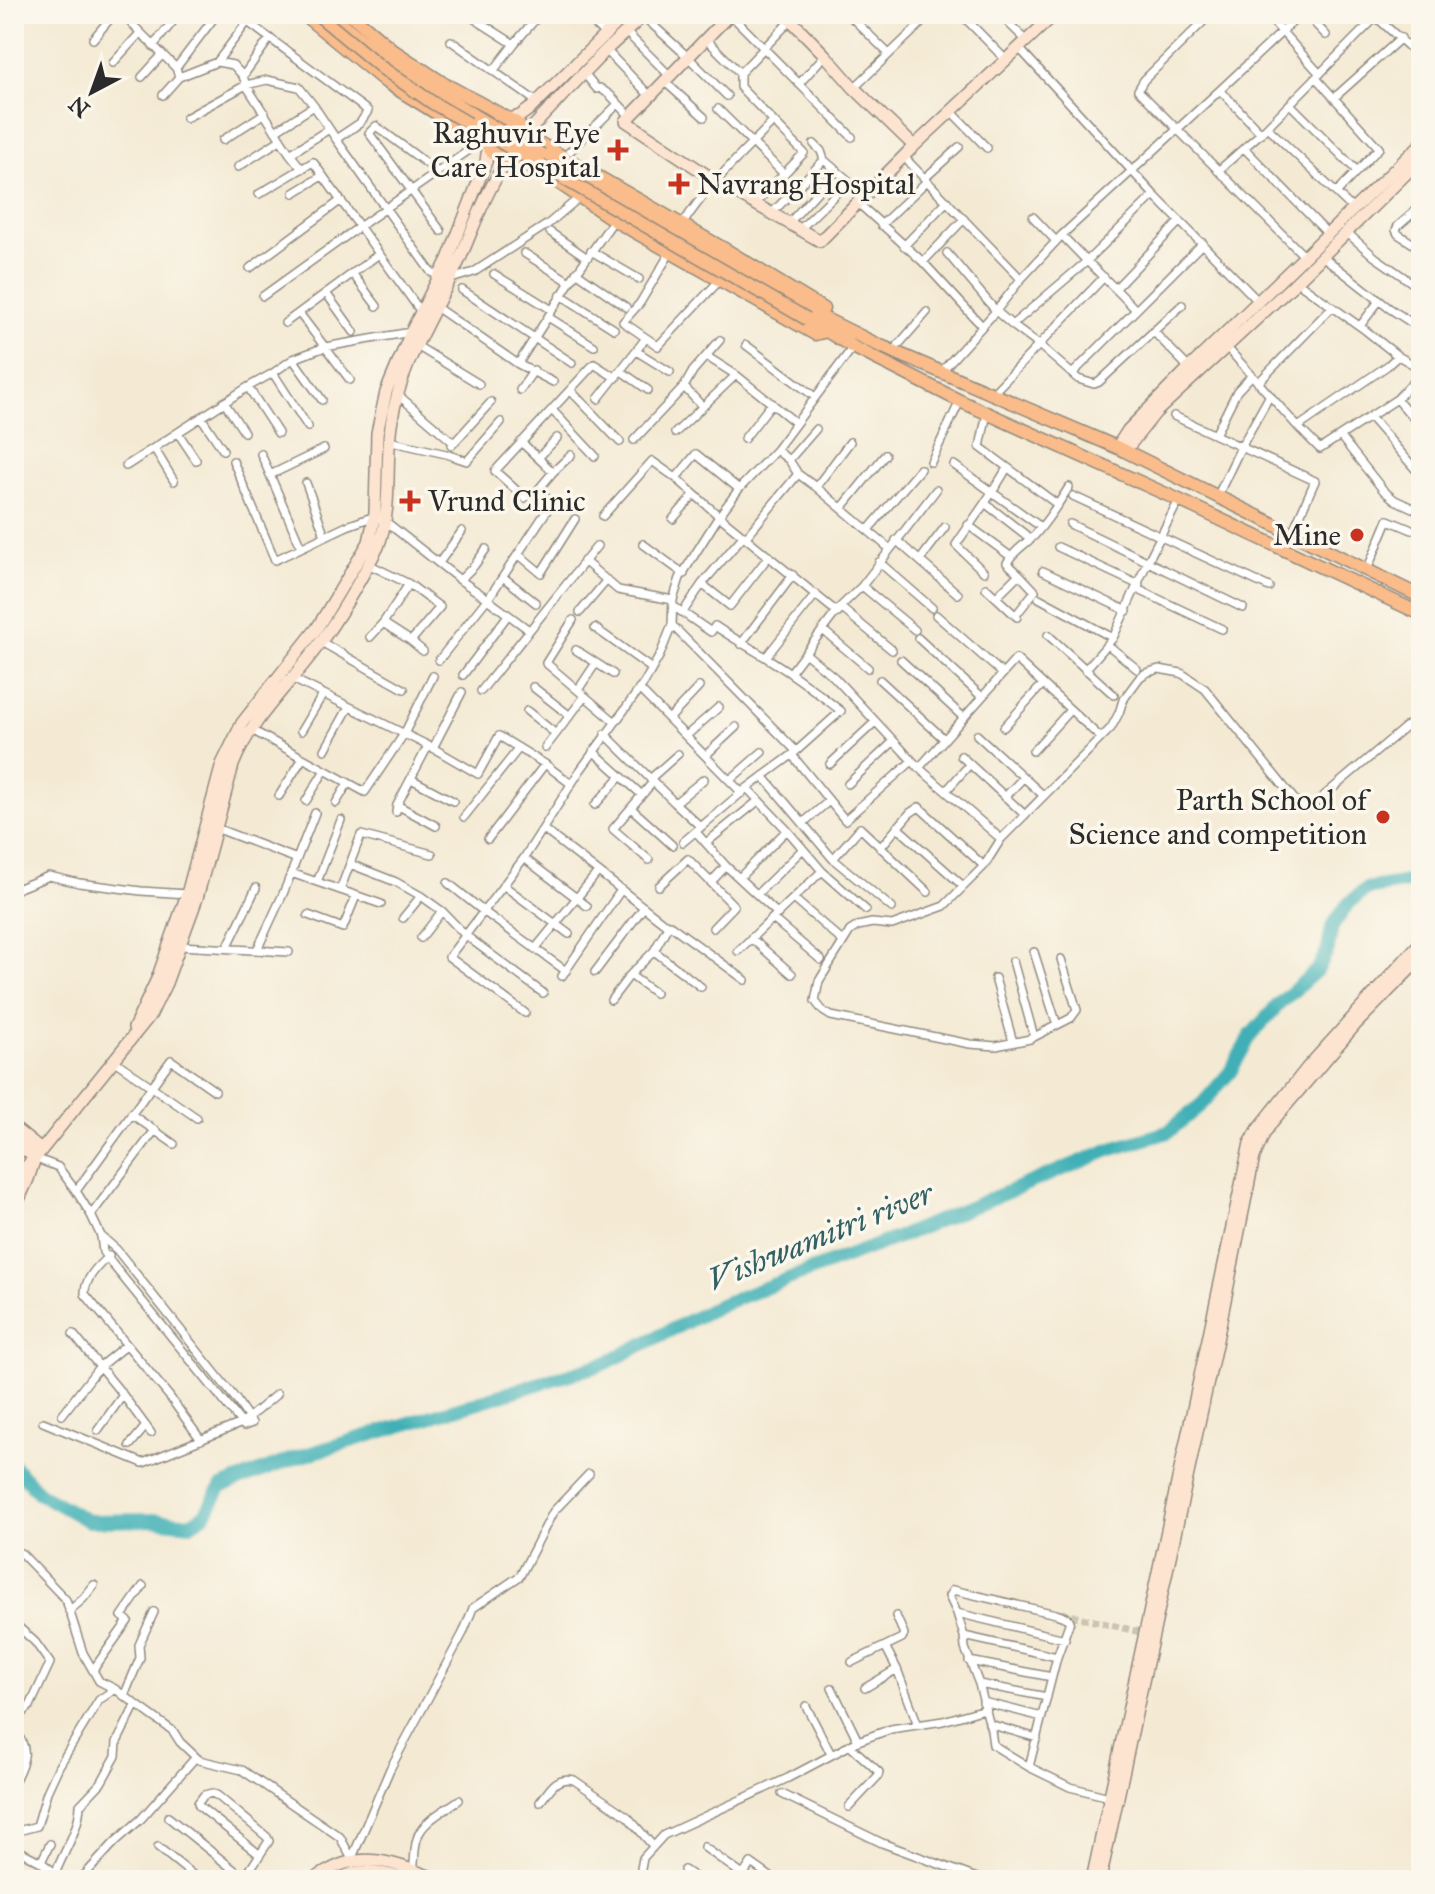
<svg xmlns="http://www.w3.org/2000/svg" width="1435" height="1894" font-family="'IM FELL Great Primer',serif">
<rect width="100%" height="100%" fill="#fbf7ec"/>
<filter id="ink" filterUnits="userSpaceOnUse"><feTurbulence type="fractalNoise" baseFrequency=".0125" numOctaves="2"/><feDisplacementMap in="SourceGraphic" scale="16" xChannelSelector="R" yChannelSelector="G"/><feConvolveMatrix kernelMatrix="1 2 1 2 8 2 1 2 1" color-interpolation-filters="sRGB"/></filter>
<filter id="wash" filterUnits="userSpaceOnUse"><feTurbulence type="fractalNoise" baseFrequency=".006" numOctaves="4" result="noise"/><feDisplacementMap in="SourceGraphic" scale="32" xChannelSelector="R" yChannelSelector="G"/><feGaussianBlur stdDeviation="1.8" result="paint"/><feColorMatrix in="noise" values="0 0 0 0 0 0 0 0 0 0 0 0 0 0 0 0 0 1.4 0 .05"/><feComposite in="paint" operator="in"/></filter>
<g filter="url(#wash)">
<rect width="100%" height="100%" fill="#f4ead4"/>
<g fill="none" stroke-linecap="round" stroke-linejoin="round">
<path stroke="#3fb0b6" stroke-width="14" d="M14,1466l26,28 48,27 67,-1 36,4 14,-10 16,-27 74,-29 311,-95 116,-59 179,-68 208,-86 59,-18 34,-28 28,-32 21,-37 28,-31 39,-35 10,-20 4,-22 15,-22 19,-16 41,-7 14,1"/>
</g>
</g>
<g filter="url(#ink)">
<g fill="none" stroke-linecap="round" stroke-linejoin="round">
<path stroke="#ccc4b2" stroke-width="7" stroke-dasharray="7 3.5" stroke-linecap="butt" d="M1061,1613l83,20"/>
<defs>
<path id="street" d="M122,14l54,54 3,9 38,-15 16,3 10,11 3,9 44,69 12,15
M467,14l47,30
M583,14l22,20
M730,14l122,123
M848,14l41,40
M961,14l45,46
M999,14l28,27
M1037,14l9,9
M1211,14l-67,66 -6,10 167,167
M1266,14l54,60
M1306,14l20,21
M1417,14l4,4
M643,16l45,41 39,39
M1375,16l46,42
M625,31l45,45
M93,39l21,-25
M706,39l34,34 51,-53
M451,41l86,61
M153,46l26,-32
M1019,48l135,147 105,107
M606,50l44,46
M217,62l31,-41
M113,63l27,-30
M176,68l41,-54
M494,70l20,-26 26,-30
M584,73l13,16 3,-1 10,7 21,22
M740,73v14l64,66 -50,52
M243,76l27,-38
M142,77l20,-22
M1316,78l63,70 -43,45
M665,82l39,35
M799,84l26,-29
M854,88l77,-74
M1220,90l41,43
M163,95l16,-18
M1334,98l67,-60
M1290,104l67,67
M718,109l66,65
M951,111l36,37
M186,118l60,-33 21,-5 32,7 15,19 22,33 24,-16 8,-12 -131,-97
M1267,127l86,82
M275,131l39,-25
M336,139l95,133 8,4
M223,140l42,-27
M814,144l7,7 3,9
M1244,148l84,86
M290,154l39,-25
M903,156l118,123
M563,158l55,-54
M238,167l42,-27
M1218,171l43,-38 118,-119
M438,172l-62,-46 -7,7 72,98
M925,178l34,-31
M849,181l17,14
M294,193l28,-17
M259,194l54,-32 108,150
M858,203l65,59 59,64
M1421,206l-23,20 -2,4 2,4 23,15
M771,214l53,-54 25,21 -50,49
M1033,217l23,24
M788,224l49,-54
M682,225c25,-39 59,-70 91,-103
M881,225l46,-44
M1345,231l30,26 46,32
M550,232l36,25
M1062,235c23,26 49,48 73,74
M904,246l43,-45
M591,251l48,28
M524,253l46,29
M670,253l-30,50 -17,19 35,24 61,-65
M947,253l49,58 16,14 74,-63 68,-67
M1321,255l68,53 32,21
M923,262l41,-43
M250,268l90,-67
M576,272l50,35
M352,273l25,33
M494,274l58,36
M451,279l23,-7 74,-48 32,-27
M1296,281l69,49 33,26 23,13
M1116,288l64,-67
M462,290l110,73
M326,293l28,39
M561,295l53,34
M263,296l96,-69 116,-81h10
M436,307l82,57 52,-82 44,-62
M299,313l51,67
M548,317l46,29
M285,323l94,-69
M1012,325l27,20 39,34 16,5 5,-2 83,-77
M1360,326l19,-25
M1154,332l35,36
M746,345l69,52
M417,346l62,38
M636,351l34,21
M893,351l34,-39
M1231,352l67,75 22,22 77,-50 24,-26
M706,356l30,19 60,48
M293,359l29,41
M518,364l35,18
M621,371l27,19
M941,372l55,-61 25,-32 41,-44 158,-145 81,-76
M273,373l35,54
M1072,374l131,-131
M1258,383l74,-76
M248,387l30,46
M684,387l18,19
M520,390l14,-20
M571,391l49,51
M397,394l57,49
M992,394l112,-117
M598,399l48,-61
M1397,399l24,28
M224,402l20,30
M552,410l43,46
M987,413l-7,34 78,58
M1174,416l141,65 -23,52
M201,417l22,33
M1371,418l45,52
M1298,427l89,-61 11,-10
M178,433l18,27
M675,433l61,-58
M1215,435l22,-44 15,-16
M1340,436l44,55 11,9 26,12
M744,439l28,-36
M634,440l50,-53 9,-16 27,-31
M389,441l57,13 21,7 34,-39
M521,442l32,30 18,-17
M452,445l39,-43
M154,448l20,33
M776,450l13,10 9,14 18,13 74,62
M261,454l40,93
M538,458l19,-20
M789,460l27,-31
M233,461l42,99 72,-34 28,-10 10,5 75,59 28,19h-1l42,31
M931,462l29,-61
M954,465l87,62
M126,466l122,-79 25,-14 20,-14 32,-12 86,-15
M270,475l54,-26
M676,478l20,-24 43,35
M306,483l19,53
M816,487l34,-45
M1073,496l196,91
M1217,497l24,-50 29,-52
M525,498l-30,-27 99,-107 22,14
M986,504l45,35
M842,508l43,-53
M603,516l49,-55 24,17 43,38 119,97
M673,519l21,-24
M1070,524l173,84
M968,525l42,31
M868,530l52,-61
M746,537l52,-63
M896,540l62,54
M643,544l41,30
M1058,547l81,38
M518,554l23,19 34,-54
M920,560l25,-33
M584,561l34,29 55,10
M879,562l53,46
M439,563l23,-32
M368,564l41,20 31,23 -29,34
M1367,570l21,-50 24,10
M1043,571l84,40
M984,572l-28,-27c17,-26 36,-50 51,-77
M503,577l33,26
M460,580l14,-14 12,-17
M702,584l28,22 39,-50
M862,586l53,44
M986,588l31,29
M1137,589l85,40
M996,597l23,-23 -12,-11c6,-12 19,-19 28,-28 13,-15 24,-32 34,-48
M1039,598l74,40
M488,599l64,-96 -14,-13 15,-18
M673,606l38,26 4,-6c25,17 51,30 75,47 18,12 34,25 51,38l-49,44 -45,33 -64,54
M840,607l52,43
M580,612l27,-32
M683,612l19,-28 42,-49
M936,615l67,59
M1016,615l19,-24 -16,-17
M573,620l-27,43 68,58
M383,623l28,18 12,10
M672,625l124,126
M595,628l57,41
M824,631l44,37
M1048,635l66,60
M370,637l13,-14 26,-39
M918,638l63,58
M321,642l83,47
M741,644l52,-69
M1108,645l29,24
M576,650l37,24
M805,653l29,24 85,91 82,71
M766,657l50,-63
M439,660l48,-61
M901,660l62,57
M1085,670l28,-32 35,-77 31,-61
M790,673l50,-66 22,-21 74,-96
M463,675l45,-60
M293,679l140,69 45,26 21,-38 46,28 26,20
M880,680l63,58
M533,687l37,29
M639,689l103,104
M578,690l18,-27
M481,691l116,-145
M527,711l29,23
M669,719l30,-32
M1004,727l38,-42
M250,729l115,63 39,-58 29,-58
M301,731l22,-37
M605,734l70,69 26,24
M977,735l67,61
M686,736l33,-29
M433,748l29,-56
M545,748l40,-52
M325,750l24,-43
M593,751l49,44
M1033,751l37,-41
M706,755l30,-28
M792,755l53,65 67,-59
M961,756l64,59
M830,764l45,-42
M919,768l97,-109 85,79
M763,776l70,83 59,49
M411,779l42,22
M650,779l28,-25
M730,780l32,-28
M848,784l45,-42
M747,788l40,42 35,41 44,39
M946,791l24,-27
M279,796l24,-38
M1005,797l18,-19
M306,801l19,-31
M336,803l12,-20
M675,803l29,-24
M397,805l39,21
M595,805l26,-29
M631,808l41,37
M396,812l1,-7 31,-59
M464,817l55,-69
M803,823l26,-22
M213,827l84,32
M897,827l66,59
M543,829l125,97
M696,832l30,34 52,48
M488,839l57,-75
M14,840l1,-1
M706,843l52,-42
M880,848l30,-35 9,-6 65,59
M524,858l63,48
M833,859l27,-31 68,64
M649,860l-36,-31 40,-47
M350,864l46,18 25,14 21,15 23,24 78,58
M291,873l90,31
M739,878l48,-48
M317,882l24,-62
M711,882l15,-16
M448,883l35,28 83,60
M503,885l66,49
M659,886l29,-27 46,47 -21,22
M14,890l35,-14 30,7 62,8 46,3
M340,890l21,-55 71,19
M757,894l46,-45
M794,899l46,40
M308,915l35,13 13,-32
M403,918l18,-22
M773,919l48,41
M421,938l21,-27
M751,938l41,36
M180,946l109,6
M227,948l29,-60
M535,949l63,-77
M257,950l26,-56 32,-81
M654,951l47,36
M738,951l84,-80
M1034,952l23,73
M1061,959l16,51 -6,8 -41,21 -34,7 -26,-2 -139,-28 -8,-5 -8,-10 4,-20 31,-50 8,-5 14,-3 20,2 52,-19 40,-40 17,-27 110,-111 8,-15 4,-13 17,-23 6,-4 13,-4 22,4 24,16 93,115 7,4 8,-3 108,-91
M1013,961l21,76
M595,972l49,-65
M630,975l25,18
M562,976l59,-86
M995,978l18,64
M611,1000l19,-25 24,-24 14,-25 2,-1 75,55
M525,1013l-76,-56 75,-99 55,-86 65,-89 16,-28 12,-30 1,-25 7,-22 39,-62 20,-27 37,-39 77,-103
M113,1060l84,58
M131,1114l43,30
M35,1158l23,9 18,24 15,24 10,21 2,16 10,13 131,161 8,-3 -17,-25 -118,-148 -16,-14
M14,1160l11,-14
M76,1191l95,-131 44,31
M91,1215l64,-85
M109,1256c-11,9 -25,24 -24,38l84,102 32,44
M73,1334l50,61 28,38
M62,1415l37,-48 27,-22
M43,1422l100,41 99,-40 35,-29
M98,1430l25,-35
M130,1445l16,-19
M14,1550l8,4 44,46 17,53 16,28 16,8 58,42 7,11 19,18 43,10 98,67 13,24
M69,1611l14,-12 11,-14
M957,1613l108,26
M14,1623l21,19 15,21 -20,43 -15,14 1,4 -2,7c17,17 10,31 1,49
M964,1636l93,21
M885,1646l12,23 21,56
M969,1661l83,16
M852,1662l50,-24 2,-4 -8,-18
M93,1670l35,-49 -6,-5 21,-30
M979,1684l68,13
M832,1688l26,53
M865,1688l32,-19
M124,1696l16,-38 -1,-13 15,-33
M983,1702l59,15
M806,1706l25,48
M989,1724l48,14
M1029,1767l-36,-22 -2,-15 -12,-46 -14,-36 -1,-12 -7,-23 -8,-17 4,-6 103,24 11,4 3,3 -13,36 -28,110 41,20 43,11
M14,1779v12
M782,1794l100,49 100,37
M540,1802c11,-13 15,-26 34,-22l54,37 25,29
M849,1807l29,-31 1,-4 -30,-27
M168,1817l76,61
M14,1832l23,-6 10,-34 12,-26 40,-66 16,-11
M158,1847l41,33
M704,1847l39,28
M14,1848l27,14 14,11
M352,1858l38,-89 73,-136 10,-25 47,-32 33,-64 36,-38
M41,1862l9,-18
M684,1870l15,10
M413,1871c2,-10 1,-22 4,-32 4,-17 28,-29 42,-39
M53,1880c8,-26 26,-47 27,-75l21,-22 15,-27 1,-14 19,-38
M80,1880l35,-38 26,-23 55,-62
M243,1880l26,-39 -2,-4 -49,-41 -6,-3 -8,2 -6,8 1,3 61,49
M639,1880l4,-22 21,-23 124,-57 70,-37 33,-12 52,-8 42,-12
M740,1880l11,-17 24,17"/>
<path id="secondary" d="M730,14l-104,107 99,66 95,54 94,-95 141,-132
M785,14l40,41 29,33 60,58
M509,119l11,-3 11,-8 95,-94
M525,135l81,-85 39,-36
M1117,447l11,-17 61,-62 232,-224
M1125,451l31,-39 136,-126 129,-127
M134,1028l23,-49 30,-85 35,-130 20,-41 75,-95 52,-86 6,-29 2,-80 9,-41 25,-60 37,-73 38,-97 2,-17
M14,1128l27,22
M14,1142l21,16 116,-144 15,-31 31,-85 36,-133c18,-47 58,-81 87,-122 20,-27 42,-66 58,-96 15,-38 7,-82 13,-122 8,-59 43,-111 68,-164 13,-29 31,-82 52,-104
M14,1185l5,-12 16,-15 -7,21 -14,31
M312,1880c11,-6 22,-14 34,-17 31,-9 65,6 93,17
M337,1880c26,-15 45,-7 73,0
M1092,1880l158,-737 9,-15 48,-60 114,-126
M1100,1880l117,-540 37,-183 10,-23 8,-12 84,-98 65,-66"/>
<path id="primary" d="M303,14l83,68 102,63
M329,14l60,47 89,57
M350,14l44,37 49,32 66,36
M487 139a19 19 0 1 1 38 0a19 19 0 1 1-38 0Z
M525,135l201,115 97,59
M542,155l79,48 190,109 65,32 245,105 300,148
M511,157l48,26 55,37 201,114 12,-3
M807,319l46,28 107,54 219,99 242,114"/>
</defs>
<use href="#street" stroke="#908a80" stroke-width="10"/>
<use href="#secondary" stroke="#908a80" stroke-width="14"/>
<use href="#primary" stroke="#908a80" stroke-width="15"/>
<use href="#street" stroke="#fff" stroke-width="7"/>
<use href="#secondary" stroke="#fde4d0" stroke-width="11"/>
<use href="#primary" stroke="#f9bc8a" stroke-width="12"/>
<defs>
<path id="primary-bridge" d="M317,14l65,54 51,35 374,216
M478,118l64,37"/>
</defs>
<use href="#primary-bridge" stroke="#908a80" stroke-width="15" stroke-linecap="butt"/>
<use href="#primary-bridge" stroke="#f9bc8a" stroke-width="12"/>
</g>
</g>
<g fill="#c8321e" stroke="#fbf7ec" stroke-width="3">
<path d="M614 138h8v8h8v8h-8v8h-8v-8h-8v-8h8z"/>
<path d="M675 172h8v8h8v8h-8v8h-8v-8h-8v-8h8z"/>
<path d="M406 489h8v8h8v8h-8v8h-8v-8h-8v-8h8z"/>
<circle cx="1357" cy="535" r="8"/>
<circle cx="1383" cy="817" r="8"/>
</g>
<g text-anchor="middle" stroke-width="7" stroke-linejoin="round" paint-order="stroke">
<g font-size="30" fill="#2b2b2b" stroke="#fbf7ec" text-anchor="end">
<text x="600" y="143">Raghuvir Eye<tspan x="600" dy="34">Care Hospital</tspan></text>
<text x="697" y="194" text-anchor="start">Navrang Hospital</text>
<text x="428" y="511" text-anchor="start">Vrund Clinic</text>
<text x="1341" y="545">Mine</text>
<text x="1367" y="810">Parth School of<tspan x="1367" dy="34">Science and competition</tspan></text>
</g>
<g font-size="32" font-style="italic" fill="#336063" stroke="#fbf7ec">
<text transform="translate(820 1236) rotate(-22)" y="11">Vishwamitri river</text>
</g>
</g>
<rect width="1435" height="1894" fill="none" stroke="#fbf7ec" stroke-width="48"/>
<g transform="translate(92 92) rotate(221)" stroke="#fbf7ec" stroke-width="6" paint-order="stroke">
<path d="M0-6L14 30L0 20L-14 30Z" fill="#2b2b2b"/>
<text y="-12" font-size="22" font-weight="bold" text-anchor="middle" fill="#2b2b2b">N</text>
</g>
</svg>
